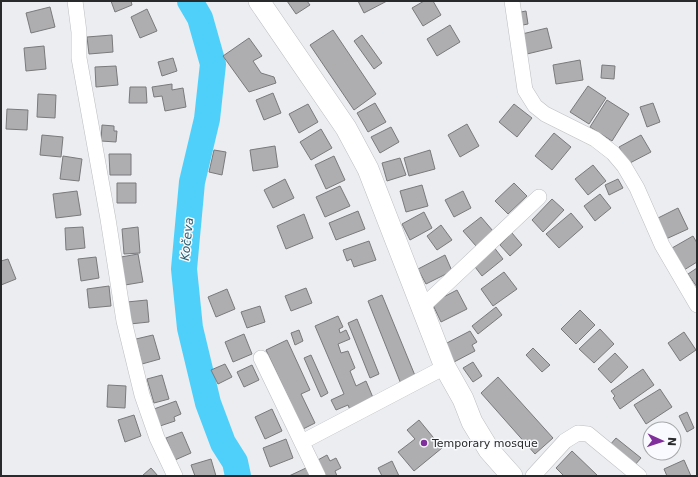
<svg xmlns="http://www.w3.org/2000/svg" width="698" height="477" font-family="'DejaVu Sans',sans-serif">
<rect width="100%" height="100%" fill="#ebedf0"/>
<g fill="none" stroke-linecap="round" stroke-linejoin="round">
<path stroke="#4fd0fb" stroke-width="26" d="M190,1l10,17 13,46 -6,55 -15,63 -8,87 6,59 18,75 15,40 12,19 3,14"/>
</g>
<path fill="#aeaeb1" stroke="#7a797c" d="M111,1h20l1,4 -17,7z
M287,1h20l3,4 -14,9z
M358,1h29l-23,12z
M424,1h9l8,14 -18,11 -11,-18z
M50,7l5,20 -24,6 -5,-20z
M147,9l10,22 -17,7 -9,-21z
M526,11l2,13 -10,2 -2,-13z
M450,25l10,17 -23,14 -10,-17z
M547,28l5,20 -25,6 -5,-20z
M333,30l43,64 -22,16 -44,-65z
M112,35l1,17 -24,2 -2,-17z
M362,35l20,28 -8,6 -20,-28z
M249,38l13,18 -9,5 8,12 13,4 2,6 -27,9 -26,-36z
M44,46l2,23 -20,2 -2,-23z
M173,58l4,13 -15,5 -4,-14z
M580,60l3,20 -27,4 -3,-19z
M602,65l13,1 -1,13 -13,-1z
M116,66l2,19 -22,2 -1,-20z
M172,84v6l11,-2 3,19 -21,4 -3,-15 -8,1 -2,-10z
M588,86l18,12 -17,26 -19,-12z
M130,87h16l1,16h-18z
M273,93l8,20 -17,7 -8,-20z
M38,94l18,1 -1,23 -18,-1z
M607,100l22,14 -17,27 -22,-14z
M375,103l11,19 -18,10 -11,-19z
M653,103l7,19 -13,5 -7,-20z
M308,104l10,18 -19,11 -10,-19z
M514,104l18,14 -15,19 -18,-15z
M7,109l21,1 -1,20 -21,-1z
M467,124l12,22 -19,11 -12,-22z
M102,125l12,1v5h3l-1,11 -15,-1z
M391,127l8,15 -19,11 -9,-16z
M321,129l11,19 -21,12 -11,-18z
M554,133l17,14 -19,23 -17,-14z
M42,135l21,2 -2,20 -21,-2z
M641,135l10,17 -23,12 -9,-17z
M275,146l3,21 -25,4 -3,-21z
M214,150l12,2 -4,23 -13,-3z
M430,150l5,19 -26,7 -5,-18z
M109,154h22v21h-21z
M63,156l19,3 -3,22 -19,-2z
M334,156l11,24 -19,9 -11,-24z
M400,158l6,17 -19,6 -5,-18z
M593,165l13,16 -18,14 -13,-16z
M285,179l9,19 -21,10 -9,-18z
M618,179l5,9 -14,7 -4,-10z
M117,183h19v20h-19z
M514,183l13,13 -19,18 -13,-13z
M422,185l6,21 -22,6 -6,-21z
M340,186l10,20 -25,11 -9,-20z
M77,191l4,24 -25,3 -3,-24z
M463,191l8,17 -17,9 -9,-17z
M600,194l11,14 -16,13 -11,-15z
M552,199l12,11 -21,22 -11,-12z
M678,208l10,21 -22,10 -10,-20z
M358,211l7,18 -29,11 -7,-17z
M424,212l8,16 -22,12 -8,-16z
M571,213l12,14 -24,21 -13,-14z
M304,214l9,24 -27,11 -9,-23z
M481,217l12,14 -17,15 -13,-15z
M441,225l11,15 -15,10 -10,-14z
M83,227l2,21 -19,2 -1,-22z
M138,227l2,26 -16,1 -2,-25z
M512,233l10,12 -12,11 -10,-11z
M693,236l4,7v19l-13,8 -12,-22z
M369,241l7,19 -22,7 -3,-8 -4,2 -4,-11z
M493,246l10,13 -21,17 -10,-13z
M138,254l5,28 -18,3 -4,-28z
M445,255l7,16 -26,13 -8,-15z
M96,257l3,21 -18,3 -3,-22z
M8,259l8,20 -15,6v-24z
M697,268v19l-9,-13z
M504,272l13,17 -24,17 -12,-17z
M109,286l2,20 -22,2 -2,-19z
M306,288l6,15 -21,8 -6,-15z
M227,289l8,20 -19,8 -8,-20z
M457,290l10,19 -26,13 -9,-19z
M382,295l34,83 -15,6 -33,-83z
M147,300l2,22 -19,2 -3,-22z
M260,306l5,16 -18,6 -6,-16z
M496,307l6,8 -24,19 -6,-8z
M580,310l15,15 -19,19 -15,-15z
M338,316l5,11 -4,2 1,4 6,-3 4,9 -12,5 3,9 7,-2 7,17 -5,3 6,15 10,-5 8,19 -24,10 -2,-5 -12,5 -5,-10 13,-6 -29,-68z
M357,319l22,55 -9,4 -22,-55z
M600,329l14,15 -20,19 -15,-14z
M299,330l4,11 -8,4 -4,-12z
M470,331l7,11 -5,3 3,6 -21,11 -9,-18z
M684,332l12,18 -16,11 -12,-18z
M244,334l8,20 -19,8 -8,-20z
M153,335l7,24 -18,5 -6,-25z
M287,340l23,50 -9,4 14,29 -12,6 -37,-79z
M533,348l17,17 -8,7 -16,-17z
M615,353l13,14 -17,16 -13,-14z
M311,355l17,38 -7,4 -17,-39z
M473,362l9,14 -9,6 -10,-14z
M225,364l7,13 -14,7 -7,-14z
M252,365l7,15 -15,7 -7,-15z
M643,369l11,16 -34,24 -7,-11 2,-2 -4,-5z
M162,375l7,24 -15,4 -7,-24z
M498,377l55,61 -18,16 -54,-61z
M108,385l18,1 -1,22 -18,-1z
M660,389l12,18 -26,17 -12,-19z
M176,401l5,13 -7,3 1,4 -15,5 -6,-17z
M272,409l10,22 -17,8 -10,-22z
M687,412l7,16 -7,4 -8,-16z
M134,415l7,21 -16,6 -7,-22z
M419,420l23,28 -28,23 -16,-19 17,-13 -8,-9z
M182,432l9,21 -16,7 -9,-22z
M674,436l5,8 -5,2z
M616,438l25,20 -7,8 -25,-20z
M286,439l7,19 -23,9 -7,-19z
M572,451l26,25h-34l-8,-8z
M327,455l3,6 6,-3 5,10 -6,3 2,5h-14l-7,-15z
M211,459l5,17h-21l-4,-11z
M684,460l7,16h-24l-3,-7z
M392,461l7,15h-17l-4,-8z
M151,468l7,8h-16z
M306,468l4,8h-21z"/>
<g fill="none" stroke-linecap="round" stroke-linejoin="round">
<defs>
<path id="minor" d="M75,1l4,31v26l29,161 16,102 18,74 15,43 18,38
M512,1l13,89 10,16 10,8 50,25 18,14 11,13 13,22 25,57 35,60
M421,308l118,-111
M261,358l57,118
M302,442l143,-75
M533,476l32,-35 13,-8 10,1 51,42"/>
<path id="secondary" d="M259,1l87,127 22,41 77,198 18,32 9,23 17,28 23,26"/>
</defs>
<use href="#minor" stroke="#bdbec1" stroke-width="16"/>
<use href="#secondary" stroke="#bdbec1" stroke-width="22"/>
<use href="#minor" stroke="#fff" stroke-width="15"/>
<use href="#secondary" stroke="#fff" stroke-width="21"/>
</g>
<circle fill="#812e9d" stroke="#f8fafd" stroke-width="1.5" cx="424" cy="443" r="4"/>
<g text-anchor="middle" stroke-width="3" stroke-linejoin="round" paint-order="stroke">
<g font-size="11" fill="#292a2b" stroke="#f8fafd" text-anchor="start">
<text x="432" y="447">Temporary mosque</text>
</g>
<g font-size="12" font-style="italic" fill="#2a5e70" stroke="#f8fafd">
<text transform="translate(187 239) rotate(-84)" y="4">Kočeva</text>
</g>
</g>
<rect width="698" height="477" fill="none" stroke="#292a2b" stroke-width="4"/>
<g transform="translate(662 441) rotate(93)"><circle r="19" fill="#f8fafd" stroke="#a5a7a9"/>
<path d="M0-3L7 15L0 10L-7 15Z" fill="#812e9d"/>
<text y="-6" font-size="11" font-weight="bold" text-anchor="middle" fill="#292a2b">N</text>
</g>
</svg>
